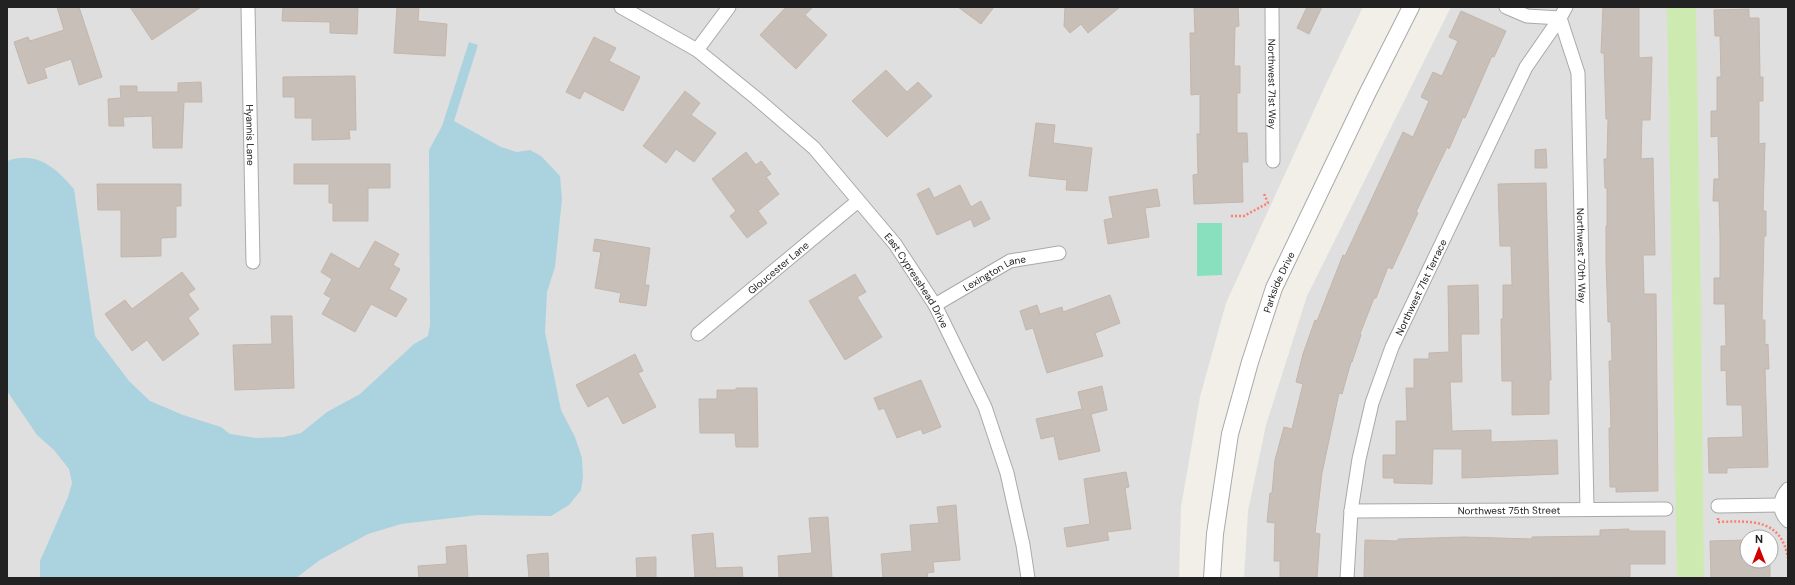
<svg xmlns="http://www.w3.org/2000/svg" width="1795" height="585" font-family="'DM Sans',sans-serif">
<rect width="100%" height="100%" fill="#f2efe9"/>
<path fill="#e0dfdf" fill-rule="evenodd" d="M7,7h1356l-36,75 -101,221 -26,94 -19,110 -2,71h-1172z
M1451,7h337v571h-544l4,-67 18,-86 41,-129zM1747,537h24v24h-24z"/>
<path fill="#cdebb0" d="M1667,7h29l5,301 3,270h-27z"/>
<path fill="#88e0be" d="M1197,223h25v52l-25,1z"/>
<path fill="#aad3df" d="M469,42l9,3 -24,76 47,26 16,5 13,-2 11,6 19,20 2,23 -7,68 -8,25 -2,40 16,78 14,27 7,21 1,19 -2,13 -12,15 -18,11 -73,-1 -77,9 -33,10 -48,26 -24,18h-256v-17l28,-64 4,-14 -3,-14 -15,-19 -17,-15 -30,-44v-230c30,-11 49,7 67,28l21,147 34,45 21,20 33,14 38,12 9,7 26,4 28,-1 17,-4 26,-21 33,-18 54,-50 14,-8 2,-11 -1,-175 13,-24z"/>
<path fill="#c7bfb8" stroke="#c4b6ab" d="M57,7h22l23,70 -23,8 -8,-26 -27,9 3,10 -19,6 -14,-42 14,-5 2,4 34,-11z
M130,7h71l-49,33z
M283,7h75l-1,27 -27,-1v-11l-48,-1z
M397,7h22l-1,14 29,3 -2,32 -51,-3z
M786,7h27l-8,8 22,20 -31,34 -36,-34z
M958,7h36l-13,17z
M1065,7h55l-32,26 -7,-9 -11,9 -6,-7z
M1194,7h44l1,19 -4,1 -1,39h6v27h-3v40h10l1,29h-6l1,40 -49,2 -1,-29 5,-1 -1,-40h3v-40l-9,1 -1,-62h5z
M1307,7h15l-13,27 -12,-6z
M1603,7h36v51l13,-1 -2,63h-8l-1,39 12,-1 2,97h-12l1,39h12l2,197 -42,1v-5h-6l-1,-59h2l-2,-67h3l-1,-39h-3l-2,-62v-34h1v-38h-2l-1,-29h3l1,-40h-2l-2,-66h-3z
M1749,9v9h10l1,59h3v24h-4v43l6,-1 -2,68h3v25h-2l-2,84h3v25l3,-1 1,25h-4l3,98 -41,1v5h-18l-1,-35 35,-1 -1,-32h-15l-1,-35 -5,1v-25h5l-1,-42h-11v-26h6v-42l-1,-35h-6l1,-22h5l-1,-43 -7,1v-26h6v-34h4l-1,-41h-5l-1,-26z
M1461,11l45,20 -12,26 -2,-1 -27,62 -2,-1 -14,32 -2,-2 -14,29 -17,36 2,1 -26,56 -4,-2 -12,31h-2l-14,36 1,1 -9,27h-1l-9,32 -3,-1 -17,80 -7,60 5,1 -3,44h-37v-17h-6l1,-38 -8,-1 3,-29h2l3,-33 9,-33 8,2 11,-45 -7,-2 7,-28 12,-34 2,1 26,-66 2,1 58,-124 10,5 16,-36 -8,-4 12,-25 9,4 16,-35 -9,-4z
M594,37l22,11 -7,13 31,16 -17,34 -39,-20 -4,8 -14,-7z
M886,70l21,22 11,-10 14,14 -45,41 -35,-36z
M355,76l1,54h-7l1,9 -38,1v-22h-17v-21h-12v-20z
M201,82l1,20h-18l-2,46h-29l-1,-32 -29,1 1,9h-15l-1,-27 13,-1 -1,-12h17v6h41v-9z
M685,91l15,12 -9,12 25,18 -22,29 -18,-13 -10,14 -23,-17z
M1036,123l19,2 -2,18 39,5 -5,43 -21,-1 1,-10 -38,-4z
M1546,149l1,19h-12v-18z
M746,152l10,13 5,-4 10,13 -5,3 13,17 -21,17 9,12 -20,15 -17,-22 6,-5 -24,-32z
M294,164h96v24h-22v33h-35v-18h-4v-19h-35z
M1546,183l5,197h-2v34l-37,1v-34h-10l-1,-62h2v-34h9l-1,-39h-11l-2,-62z
M97,184h84v22h-5v31l-15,1v18l-40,1v-47h-23z
M960,185l11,22 10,-6 9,18 -16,8 -3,-8 -34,16 -20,-41 12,-6 5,10z
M1157,189l3,17 -15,2 4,29 -41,7 -4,-24 9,-2 -4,-21z
M595,239l55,9 -5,37h4l-3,21 -27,-4 2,-9 -26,-5 6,-36 -8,-1z
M375,241l24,13 -6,11 7,4 -11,20 18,10 -11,18 -25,-13 -16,28 -33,-18 9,-16 -7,-4 8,-15 -11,-7 10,-19 28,16z
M182,272l13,17 -7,5 11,15 -11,9 11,16 -36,27 -16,-21 -15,11 -27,-37 20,-14 7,9z
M855,274l11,18 -9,5 25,40 -37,23 -36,-59z
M1478,285l1,49h-18l1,48h-12l2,49 39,-1v12l66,-2 1,34 -96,4v-29h-29l-1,35 -38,-1v-5h-11v-23h13v-34h11l-1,-33h8v-29h15v-6l20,-1 -1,-66z
M1110,295l10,28 -25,10 8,23 -56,17 -14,-45 -7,2 -6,-19 17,-6 3,9 22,-7 1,5z
M271,316h21l2,72 -59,2 -2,-45 39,-1z
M635,354l8,17 -5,2 18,34 -33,17 -15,-28 -20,11 -12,-22z
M921,380l20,47 -18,7 -2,-5 -24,9 -13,-30 -5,2 -5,-12z
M1102,386l5,24 -16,4 9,37 -41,9 -5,-24 -13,3 -5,-20 46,-10 -4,-17z
M736,388h21l1,59h-22l-1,-14h-35l-1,-34h18v-9h19z
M1126,472l3,15 -4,1 6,41 -24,3 2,8 -42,7 -3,-19 26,-4 -6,-45z
M956,505l4,55 -27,2 1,10 -7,1 1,5h-45l-2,-24 31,-3 -2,-26 29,-2 -2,-16z
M828,517l4,61h-53l-1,-22 34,-3 -3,-35z
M1629,529v2h36v33h-35v13l-266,1 1,-38 33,1v-2l66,-2 68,2v-2l68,-1v-6z
M713,533l3,35 26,-1 1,11h-48l-3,-43z
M1747,540v21h23v17h-59l-1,-37z
M466,545l2,33h-49l-1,-12 29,-2 -1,-17z
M548,553l1,25h-20l-2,-23z
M656,557v21h-19l-1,-20z"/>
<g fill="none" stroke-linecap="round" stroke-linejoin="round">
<defs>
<g id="minor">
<path id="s1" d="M248,7l5,255"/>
<path id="s2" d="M621,7l76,43 59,48 58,50 81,96 40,61 50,102 22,66 16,72 5,33"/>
<path id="s3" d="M1272,7l1,154"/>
<path d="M1506,7l21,9 33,2"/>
<path id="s4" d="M1566,7l-6,11 18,55 9,436"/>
<path d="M697,50l32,-43"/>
<path id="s5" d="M935,305l75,-44 49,-8"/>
<path id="s6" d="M698,334l160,-133"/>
<path d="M1788,489c-9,10 -10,22 0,32"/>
<path d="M1718,506l62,-1"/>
<path id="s7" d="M1351,511l315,-2"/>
<path id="s8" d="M1347,578l4,-67 8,-52 13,-56 20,-56 134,-280 34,-49"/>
</g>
<g id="tertiary">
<path id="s9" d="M1212,578l3,-44 15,-100 20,-72 24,-74 93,-194 44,-87"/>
</g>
</defs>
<use href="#minor" stroke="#a9a9a9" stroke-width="15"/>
<use href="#tertiary" stroke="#a9a9a9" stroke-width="18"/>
<path stroke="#fa8072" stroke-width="2.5" stroke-dasharray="2 2" stroke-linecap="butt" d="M1231,216h13l24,-13 -4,-9
M1718,518v4c33,-1 63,-4 70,36"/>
<use href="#minor" stroke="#fff" stroke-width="13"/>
<use href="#tertiary" stroke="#fff" stroke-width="16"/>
</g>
<g text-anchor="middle" stroke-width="4" stroke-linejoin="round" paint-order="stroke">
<g font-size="10" fill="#222" stroke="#fff">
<text dy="4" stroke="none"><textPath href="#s3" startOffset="77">Northwest 71st Way</textPath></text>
<text dy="4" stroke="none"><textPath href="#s1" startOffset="128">Hyannis Lane</textPath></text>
<text dy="4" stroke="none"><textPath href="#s4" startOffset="253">Northwest 70th Way</textPath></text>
<text dy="4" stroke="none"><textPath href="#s6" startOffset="104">Gloucester Lane</textPath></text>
<text dy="4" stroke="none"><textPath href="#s5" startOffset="68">Lexington Lane</textPath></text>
<text dy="4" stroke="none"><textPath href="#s2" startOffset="408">East Cypresshead Drive</textPath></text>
<text dy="4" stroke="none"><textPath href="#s9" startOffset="305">Parkside Drive</textPath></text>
<text dy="4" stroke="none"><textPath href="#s8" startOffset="303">Northwest 71st Terrace</textPath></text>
<text dy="4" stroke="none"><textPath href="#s7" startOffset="158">Northwest 75th Street</textPath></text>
</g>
</g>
<rect width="1795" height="585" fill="none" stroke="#222222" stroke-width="16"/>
<g transform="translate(1759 549)"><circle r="19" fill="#ffffff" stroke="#a7a7a7"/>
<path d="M0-3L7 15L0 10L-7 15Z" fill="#d40000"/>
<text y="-6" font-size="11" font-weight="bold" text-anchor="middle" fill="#222222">N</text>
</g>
</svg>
